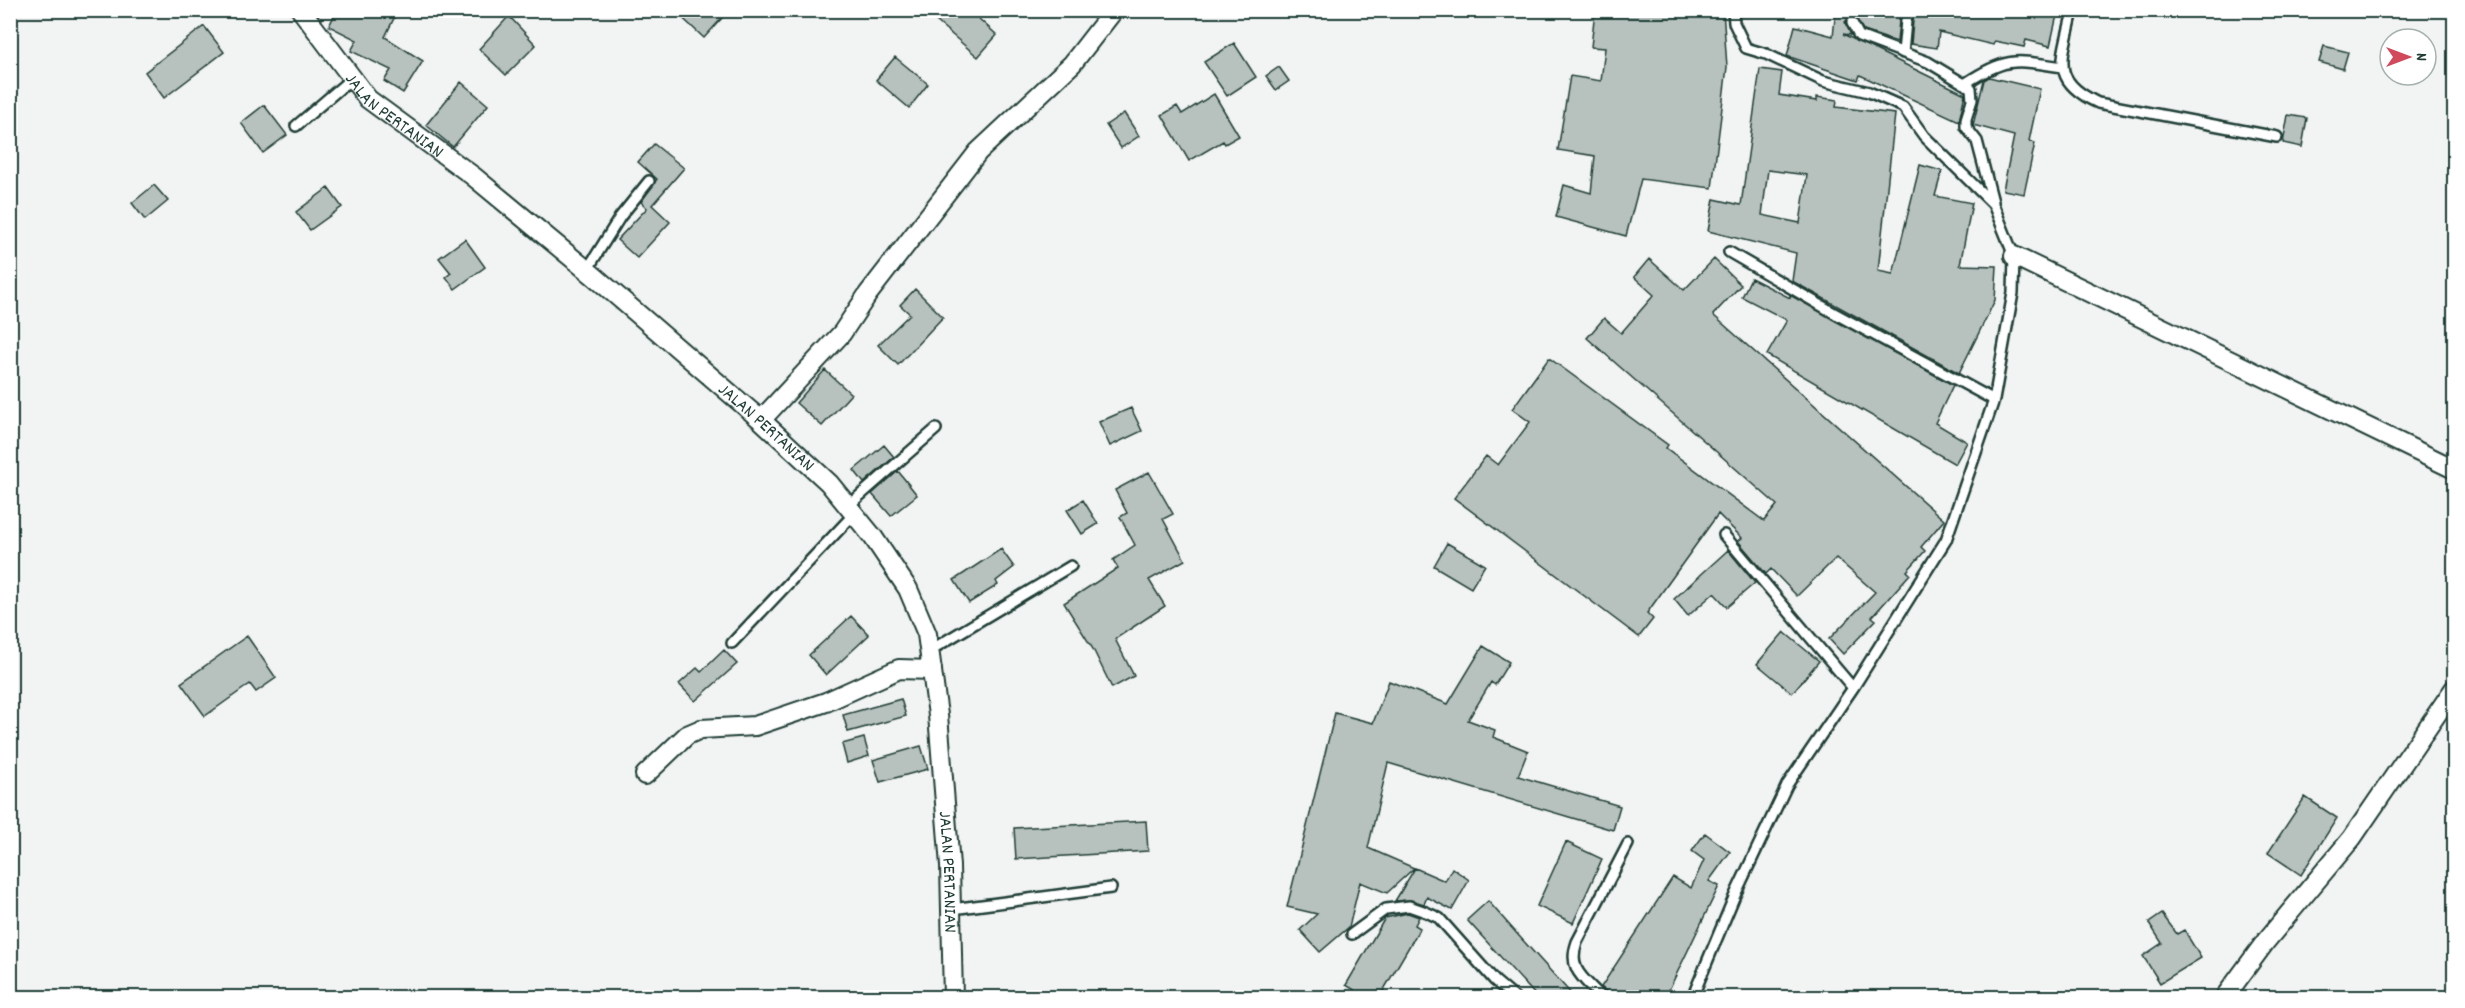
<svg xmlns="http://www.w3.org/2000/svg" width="2465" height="1008" font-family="Dekko,sans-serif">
<rect width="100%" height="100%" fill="#f2f3f3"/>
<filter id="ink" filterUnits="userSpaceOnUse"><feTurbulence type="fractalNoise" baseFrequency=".0167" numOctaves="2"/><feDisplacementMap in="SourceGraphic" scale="12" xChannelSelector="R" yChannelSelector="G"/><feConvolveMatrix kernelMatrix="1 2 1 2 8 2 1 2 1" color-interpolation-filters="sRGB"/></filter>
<g filter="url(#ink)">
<path fill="#b7c1bd" stroke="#1f3d34" stroke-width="1.5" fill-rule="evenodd" d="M337,10h46l12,6 -10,21 38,24 -20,32 -19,-12 7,-11 -40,-19 6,-11 -28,-14z
M674,10h40l8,8 -18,20z
M945,10h24l28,25 -19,22 -42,-36z
M1595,10h128l4,57 -15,121 -71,-9 -15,57 -70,-19 8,-32 27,8 4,-37 -37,-6 12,-74 31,5 4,-33 -14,-1z
M1836,10h64l-3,32 -33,-11 -11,-15 -8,6 6,13 -8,-1 122,60 -6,27 -99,-46 -2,5 -71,-24 8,-30 38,10z
M1914,10h123l20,5 -7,31 -24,-6 -2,7 -29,-6 -2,4 -54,-13 -2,16 -26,-4z
M509,16l27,29 -30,30 -27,-26z
M204,26l20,26 -60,46 -19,-26z
M1234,43l22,34 -29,19 -23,-34z
M2324,46l24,6 -5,17 -24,-7z
M895,57l33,27 -19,24 -33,-28z
M1279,67l10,14 -13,9 -10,-14z
M1760,69l22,3 -3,23 38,6v-4l20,3 -1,7 59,7 -17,157 15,3 27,-109 22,6 -7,25 37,7 -12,62 37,1 -2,34 -36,73 -167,-92 4,-28 -88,-22 6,-32 27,6zM1768,170l39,5 -7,48 -38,-8z
M1989,77l51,12 -11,52 6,2 -11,51 -21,-4 11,-54 -41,-11 11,-45z
M461,82l27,23 -35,42 -27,-22z
M1214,94l25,42 -14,8 -2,-3 -34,20 -27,-46 15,-9 5,8z
M264,105l23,30 -24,18 -22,-30z
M1124,113l15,23 -18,12 -15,-23z
M2288,115l19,3 -5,29 -19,-4z
M654,144l30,24 -32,37 18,17 -33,36 -20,-18 30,-32 -6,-6 16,-23 -19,-17z
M154,185l14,16 -23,19 -13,-17z
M328,188l14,19 -32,23 -14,-18z
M465,239l20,28 -30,22 -9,-12 5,-4 -12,-15z
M1649,259l35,31 30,-31 27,26 -28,30 231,205 -23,27 4,4 -18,20 3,3 -38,43 4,3 -33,34 -14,-15 46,-47 -39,-34 -39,38 -26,-27 -5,5 -28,-33 4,-3 -24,-24 -71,99 6,6 -14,18 -185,-139 32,-42 12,9 32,-43 -18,-13 37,-51 119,87 -2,3 98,73 13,-16 -190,-167 17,-20 17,15 33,-38 -20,-18z
M1751,278l39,20v-3l163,90 -18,38 32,19 -12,22 -188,-109 20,-35 -45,-23z
M915,289l28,28 -45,48 -20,-20 32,-31 -10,-9z
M825,370l26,24 -29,32 -26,-23z
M1131,408l11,23 -32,15 -11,-24z
M884,445l10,12 -30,26 -10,-13z
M898,471l19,24 -26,21 -19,-22z
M1149,472l24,42 -10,5 22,41 -36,20 16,26 -50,33 19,37 -22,12 -19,-39 -29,-46 54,-35 -5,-8 22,-15 -15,-28 7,-4 -12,-23z
M1083,500l15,24 -16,10 -15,-24z
M1447,543l38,22 -14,23 -37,-22z
M1001,549l13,18 -18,14 2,4 -29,18 -15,-23z
M1728,550l27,33 -28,24 -13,-14 -26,23 -14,-17z
M851,616l18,19 -43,40 -17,-20z
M1784,632l35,29 -27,32 -35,-29z
M247,636l29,42 -20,14 -6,-8 -45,32 -24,-33z
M1483,646l26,16 -14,23 -4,-3 -23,38 27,10 -2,7 35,14 -10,25 102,30 -7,24 -225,-67 -20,85 46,20 -27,25 -27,-11 -11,45 -29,25 -20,-22 17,-16 -30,-7 48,-194 38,10 16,-42 59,23z
M724,650l13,14 -42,37 -16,-17 18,-16 4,4z
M901,699l5,17 -58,16 -5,-17z
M864,738l5,18 -22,7 -5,-19z
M921,746l7,23 -48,13 -7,-22z
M2305,797l32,21 -36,57 -33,-22z
M1146,821l2,30 -132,8 -2,-31z
M1705,833l25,19 -21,29 10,5 -54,112h-50l-14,-11 72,-110 18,11 13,-28 -12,-9z
M1566,842l36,17 -29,64 -36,-17z
M1415,868l30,13 7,-13 17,12 -17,30 -25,-13 -3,7 -13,-4 -16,1z
M1488,901l31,35 56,62h-37l-71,-78z
M1408,913l11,4 -4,8 5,3 -41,70h-11l-22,-13 39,-67z
M2162,914l15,20 7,-4 17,28 -41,25 -17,-27 19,-13 -13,-20z"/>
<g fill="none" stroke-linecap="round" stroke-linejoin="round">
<defs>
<path id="lane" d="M2073,10c-9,47 -26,69 25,93l179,34
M1852,23l7,13 69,26 43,26 1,12 -6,19v8l11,14 16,61
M1903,53l4,-43
M1966,83c41,-27 50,-23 96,-16
M296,126l56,-48
M1729,252l105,61 160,87
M587,270l33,-53 29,-36
M848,506l88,-77
M1724,535l129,153
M732,643l122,-129
M929,651l142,-85
M952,909l159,-21
M1352,934l34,-25 23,-3 17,6 13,6 56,63 20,17
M1602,998c-18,-20 -35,-28 -25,-56l51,-98
M1692,998l43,-103 52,-110 66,-97 93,-148 48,-140 19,-107 1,-37 -21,-52 -69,-68 -21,-29 -34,-15 -46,-11 -57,-27 -20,-6 -12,-25 -1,-13"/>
<g id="street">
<path id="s1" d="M301,10l67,89 105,77 121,100 167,144 68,63 44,54 35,52 19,45 11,81 12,151 3,132"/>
<path d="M2014,256l440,213"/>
<path d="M761,420l81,-87 26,-39 110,-142 94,-88 42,-54"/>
<path d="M645,775l42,-40 14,-6 54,-3 71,-24 73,-33 33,1"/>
<path d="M2224,998l42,-57 86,-103 102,-149"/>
</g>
</defs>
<use href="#lane" stroke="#1f3d34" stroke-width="14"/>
<use href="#street" stroke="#1f3d34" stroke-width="22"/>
<use href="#lane" stroke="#fff" stroke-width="9"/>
<use href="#street" stroke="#fff" stroke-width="18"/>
</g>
</g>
<g text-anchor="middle" stroke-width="4.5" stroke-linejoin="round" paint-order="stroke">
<g font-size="18" fill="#1f3d34" stroke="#fff">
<text dy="6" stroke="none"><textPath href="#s1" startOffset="142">JALAN PERTANIAN</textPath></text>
<text dy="6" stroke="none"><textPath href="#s1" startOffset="628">JALAN PERTANIAN</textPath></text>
<text dy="6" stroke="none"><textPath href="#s1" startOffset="1132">JALAN PERTANIAN</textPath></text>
</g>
</g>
<rect width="2465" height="1008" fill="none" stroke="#fff" stroke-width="36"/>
<rect x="18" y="18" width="2429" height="972" fill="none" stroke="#1f3d34" stroke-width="2" filter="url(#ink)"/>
<g transform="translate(2408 57) rotate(90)"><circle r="28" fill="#ffffff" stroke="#a5b1ae" stroke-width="1.5"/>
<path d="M0-4.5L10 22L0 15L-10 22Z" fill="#d1495b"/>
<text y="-9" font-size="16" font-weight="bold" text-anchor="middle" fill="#1f3d34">N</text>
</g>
</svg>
